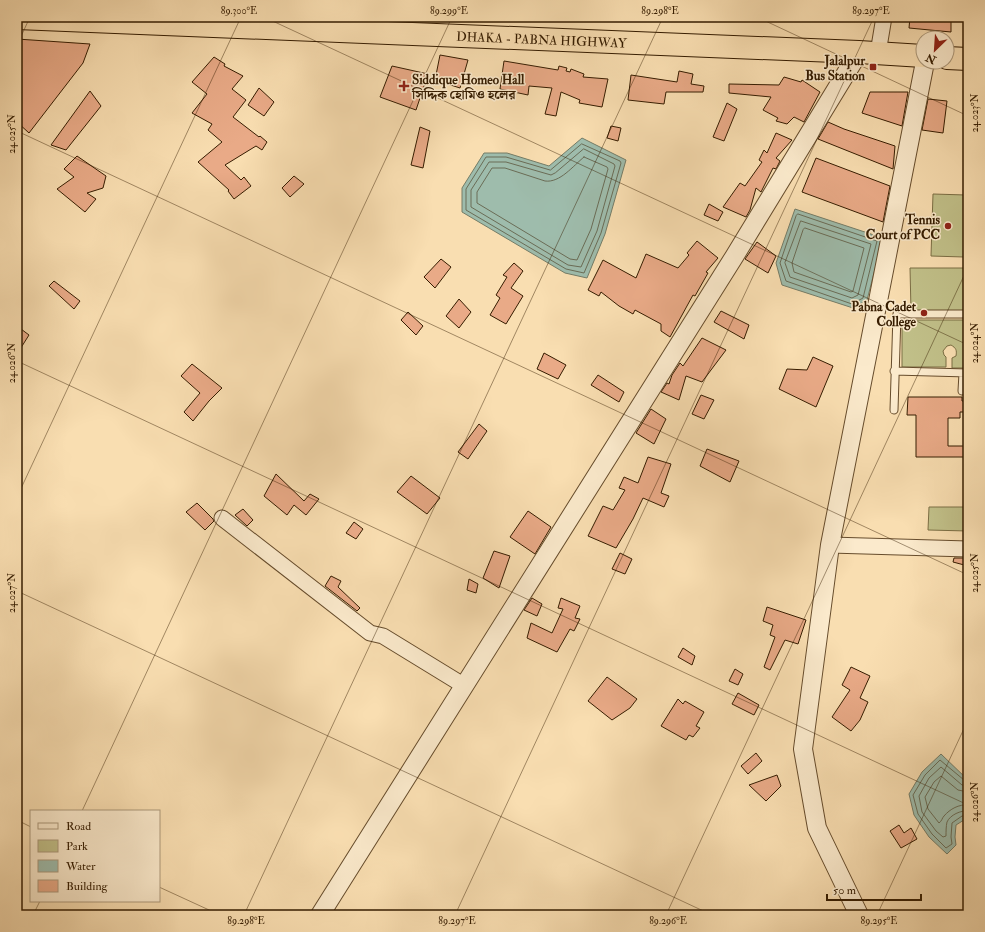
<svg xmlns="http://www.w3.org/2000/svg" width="985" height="932" font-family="'IM FELL Double Pica','Noto Serif Bengali',serif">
<rect width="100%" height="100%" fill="#f9deb1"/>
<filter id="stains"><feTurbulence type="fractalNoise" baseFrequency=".005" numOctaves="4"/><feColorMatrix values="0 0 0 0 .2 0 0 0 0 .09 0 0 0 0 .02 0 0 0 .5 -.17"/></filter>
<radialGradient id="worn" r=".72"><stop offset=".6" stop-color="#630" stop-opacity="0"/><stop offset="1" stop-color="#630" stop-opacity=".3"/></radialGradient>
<path fill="#c1c089" stroke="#7b6e44" d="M933,194l33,1 -2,62 -33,-1z
M910,268h58v43h-57z
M902,320h66v48h-16v-10l4,-2c1,-6 0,-8 -5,-11l-4,1 -4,5 1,4 2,2v10h-44z
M929,507h39v24l-40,-1z"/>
<path fill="#9ebcac" stroke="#747c67" d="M582,138l44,22 -21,74 -18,44 -22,-5 -103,-61v-24l22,-35h23l42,13z
M795,209l88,29 -16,62 -14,8 -71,-23 -6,-22z
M941,754l27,26v40h-4l-8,5 -1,12 1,8 -9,9 -18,-17 -15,-22 -5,-21 13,-22z"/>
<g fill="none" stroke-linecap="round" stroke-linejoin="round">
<path stroke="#6a6c56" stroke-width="1" d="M582,144l38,17 1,2 -20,70 -17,40 -18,-4 -100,-59v-21l20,-32h20l44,13z
M584,149l30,15 1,2 -18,65 -16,36 -13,-2 -97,-58v-17l18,-28h17l45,13 4,-2z
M584,157l23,10 1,2 -17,60 -14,31 -7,-1 -93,-56v-11l15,-24h13l40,13c15,2 28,-15 39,-24z
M798,214l79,27 -14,57 -11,6 -66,-23 -6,-18 16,-47z
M801,221l70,23 -13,51 -6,3 -62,-21 -5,-14z
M805,228l59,20 -11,43 -2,1 -57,-20 -2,-9 11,-33z
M968,781l-4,-1 -24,-20 -15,15 -12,20 5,19 14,20 14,14 6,-4 -1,-7 1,-14 10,-7h6
M968,786l-6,-1 -21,-18 -12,11 -10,18 3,16 14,19 7,6 3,-1c0,-4 0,-10 1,-14 3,-7 14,-12 21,-11
M968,792l-10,-2 -17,-14 -7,6 -9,15 3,12 11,14c3,-2 3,-5 5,-7 6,-7 15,-12 24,-11"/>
</g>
<path fill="#e9aa87" stroke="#351c00" d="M910,17h41v15l-42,-4z
M17,39l73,5 -7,19 -54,70 -12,-11z
M440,55l28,5 -8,28 -25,-8z
M214,57l11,7 -1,2 19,10 -11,13 14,11 -13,17 26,20 1,-1 7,6 -5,8 -6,-4 -31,19 16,15 3,-3 7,9 -17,13 -6,-8 1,-1 -31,-28 24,-20 -14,-12 4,-6 -20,-11 15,-19 -15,-12z
M504,61l54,9 1,-4 8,2 -1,3 4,1 1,-3 13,5 -1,3 25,2 -6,28 -23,-4 1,-3 -19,-8 -5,24 -11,-2 7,-26 -23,-2 -1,9 -28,-6z
M392,66l36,8 -12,36 -36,-13z
M679,71l14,3 -2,10 13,2 -1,6h-37l-2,12 -36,-4 3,-25 46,7z
M784,77l17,5 1,-2 18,12 -16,30 -10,-5 -7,7 -11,-3 2,-3 -15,-8 8,-13 -42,-4v-9l50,1z
M259,88l15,14 -10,14 -16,-11z
M90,91l11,15 -35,44 -15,-5z
M870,92h38l-6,34 -40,-13z
M928,99l19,2 -4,32 -21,-3z
M727,103l10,6 -13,32 -11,-4z
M828,122l16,7 51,17 -2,23 -75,-30z
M611,126l10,2 -3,13 -11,-3z
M420,127l10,4 -7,37 -12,-3z
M776,133l16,7 -16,18 4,3 -4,8 -3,-1 -12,24 -5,-4 -6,22 -4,7 -23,-10 17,-24 5,3 17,-24 -3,-2 5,-10 3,3z
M77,156l29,20 -3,12 -16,5 9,6 -11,13 -28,-23 17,-12 -10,-8z
M816,158l74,28 -7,36 -81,-30z
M294,176l10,8 -14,13 -8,-9z
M709,204l14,8 -5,9 -14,-6z
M697,241l21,17 -12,14 2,1 -13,23 -2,-1 -23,42 -9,-6v-7l-26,-14 -2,4 -14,-8 -18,-14 -2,4 -11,-6 15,-30 33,18 10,-24 32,14 11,-13 -2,-2z
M757,242l19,14 -8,17 -23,-14z
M441,259l10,8 -16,21 -11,-11z
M514,263l9,8 -12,17 12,8 -17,28 -16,-9 10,-17 -4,-3 11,-18 -4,-2z
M54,281l26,20 -6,8 -25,-23z
M459,299l12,13 -12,16 -13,-12z
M721,311l28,14 -5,14 -30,-17z
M408,312l15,14 -7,9 -15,-15z
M21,329l8,6 -12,19v-20z
M702,338l24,12 -24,32 -16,-6 -7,24 -18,-8 6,-9 2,1 3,-9 8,-12 3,3z
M544,353l22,12 -8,14 -21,-10z
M813,357l20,9 -17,41 -37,-18 8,-20 20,1z
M192,364l30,24 -13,13 -16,20 -9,-9 16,-19 -19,-17z
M598,375l26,17 -5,10 -28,-17z
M701,395l13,5 -10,19 -12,-5z
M908,397h54v4h6v11h-8v6h-12v28h20v11h-52v-42h-9z
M651,409l15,10 -12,25 -18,-11z
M479,424l8,7 -19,28 -10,-7z
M707,449l32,12 -9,21 -30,-16z
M648,457l23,7 -10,29 8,3 -5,11 -21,-9 -10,21 -17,29 -28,-12 15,-30 10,4 12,-20 -6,-2 5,-11 14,6z
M276,474l28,27 6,-7 9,5 -13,16 -12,-10 -7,10 -23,-19z
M411,476l29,22 -13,16 -30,-22z
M197,503l16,16 1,2 -9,9 -19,-18z
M243,509l10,11 -6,6 -12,-11z
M528,511l23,16 -16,27 -25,-17z
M354,522l9,7 -7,10 -10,-6z
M494,551l16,5 -11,32 -16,-10z
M620,553l12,6 -7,15 -13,-5z
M954,558h14v8l-15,-4z
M331,576l10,5 -3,6 22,21 -3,3 -32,-25z
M469,579l9,5 -2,9 -9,-3z
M532,598l10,6 -5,12 -13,-6z
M561,598l19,8 -5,12 5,1 -6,12 -4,-2 -13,23 -30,-14 4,-15 21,10 11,-24 -5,-1z
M767,607l39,13 -8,24 -13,-4 -15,30 -6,-3 11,-30 -5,-2 3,-10 -10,-4z
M683,648l12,8 -3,9 -14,-8z
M851,667l19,9 -10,22 8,4 -8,18 -9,11 -19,-14 18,-27 -8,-5z
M735,669l8,5 -5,11 -9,-4z
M607,677l30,22 -7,9 -18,12 -24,-19z
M738,693l21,12 -5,10 -22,-11z
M678,699l5,5 2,-3 19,11 -8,14 4,2 -7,9 -4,-2 -3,5 -25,-14z
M756,753l6,8 -14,13 -7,-8z
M777,775l4,11 -15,15 -17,-16z
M899,825l5,8 7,-5 6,11 -16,9 -11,-17z"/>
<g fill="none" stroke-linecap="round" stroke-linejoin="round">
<defs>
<path id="service" d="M894,371l74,2
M962,391l1,-18
M894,410l3,-96h71"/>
<path id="minor" d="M878,53l6,-36
M222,518l148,115 13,3 80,49
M830,545l138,4"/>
<path id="tertiary" d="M320,915l414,-658 125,-205
M859,915l-42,-87 -14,-79 27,-204 95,-483"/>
<g id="trunk">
<path id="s1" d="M17,18l842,34 64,4"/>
<path d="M947,58l21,1"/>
</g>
</defs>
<use href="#service" stroke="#664c2c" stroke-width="9"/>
<use href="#minor" stroke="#664c2c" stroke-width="17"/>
<use href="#tertiary" stroke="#664c2c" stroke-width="20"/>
<use href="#trunk" stroke="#351c00" stroke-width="24"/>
<use href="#service" stroke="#fbeacc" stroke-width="7"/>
<use href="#minor" stroke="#fbeacc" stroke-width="15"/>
<use href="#tertiary" stroke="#fbeacc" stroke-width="18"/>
<use href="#trunk" stroke="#f9deb1" stroke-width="22"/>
</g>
<path fill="none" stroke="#351c00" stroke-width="1" stroke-opacity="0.45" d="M264,17l704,328M757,17l211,99M17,45l13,-28M17,131l951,444M17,361l951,444M17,497l224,-480M17,591l695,324M82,811l370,-794M17,820l14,7M159,887l61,28M33,915l7,-14M244,915l419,-898M455,915l419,-898M666,915l302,-648M877,915l91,-195"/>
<g fill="#8f2418" stroke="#fbeacc" stroke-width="1.5">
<rect x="869" y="63" width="8" height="8" rx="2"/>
<path d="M402 80h4v4h4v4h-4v4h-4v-4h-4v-4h4z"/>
<circle cx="948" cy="226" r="4"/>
<circle cx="924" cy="313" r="4"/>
</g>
<g text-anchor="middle" stroke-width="3" stroke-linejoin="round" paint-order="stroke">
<g font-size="13" fill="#351c00" stroke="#fbeacc">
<text dy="5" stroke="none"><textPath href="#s1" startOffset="525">DHAKA - PABNA HIGHWAY</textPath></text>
</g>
<g font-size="13" font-weight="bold" fill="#351c00" stroke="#fbeacc" text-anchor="end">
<text x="865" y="65">Jalalpur<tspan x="865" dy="15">Bus Station</tspan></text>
<text x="412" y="84" text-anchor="start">Siddique Homeo Hall<tspan x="412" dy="15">সিদ্দিক হোমিও হলের</tspan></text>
<text x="940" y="224">Tennis<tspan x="940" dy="15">Court of PCC</tspan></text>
<text x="916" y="311">Pabna Cadet<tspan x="916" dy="15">College</tspan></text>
</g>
</g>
<rect width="985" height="932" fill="none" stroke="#f9deb1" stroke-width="44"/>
<rect x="30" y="810" width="130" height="92" fill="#fbeacc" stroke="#ac987a"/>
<rect x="38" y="823" width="20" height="6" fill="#fbeacc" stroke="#ac987a"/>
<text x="66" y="830" font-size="12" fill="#351c00">Road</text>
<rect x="38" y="840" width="20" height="12" fill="#c1c089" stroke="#ac987a"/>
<text x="66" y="850" font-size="12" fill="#351c00">Park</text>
<rect x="38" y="860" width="20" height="12" fill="#9ebcac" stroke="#ac987a"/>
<text x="66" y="870" font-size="12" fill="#351c00">Water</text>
<rect x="38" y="880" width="20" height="12" fill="#e9aa87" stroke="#ac987a"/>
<text x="66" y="890" font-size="12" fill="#351c00">Building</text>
<g transform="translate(935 50) rotate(205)"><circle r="19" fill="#fbeacc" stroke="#ac987a"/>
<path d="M0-3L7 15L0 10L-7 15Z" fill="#8f2418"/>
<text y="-6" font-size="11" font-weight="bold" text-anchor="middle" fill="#351c00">N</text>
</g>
<path d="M827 894v6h94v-6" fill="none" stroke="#351c00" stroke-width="2"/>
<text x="833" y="894" font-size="12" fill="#351c00" stroke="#fbeacc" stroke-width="3" paint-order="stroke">50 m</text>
<rect x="22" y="22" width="941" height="888" fill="none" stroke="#351c00" stroke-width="1.5"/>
<g font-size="10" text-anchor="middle" fill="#351c00">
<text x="239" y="14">89.300°E</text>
<text x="449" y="14">89.299°E</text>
<text x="660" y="14">89.298°E</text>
<text x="871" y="14">89.297°E</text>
<text transform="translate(974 113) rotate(-90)" y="4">24.023°N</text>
<text transform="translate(11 134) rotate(-90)" y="4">24.025°N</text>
<text transform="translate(974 343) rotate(-90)" y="4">24.024°N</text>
<text transform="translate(11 363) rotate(-90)" y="4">24.026°N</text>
<text transform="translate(974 573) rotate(-90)" y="4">24.025°N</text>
<text transform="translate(11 593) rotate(-90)" y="4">24.027°N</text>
<text transform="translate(974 802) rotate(-90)" y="4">24.026°N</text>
<text x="246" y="924">89.298°E</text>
<text x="457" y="924">89.297°E</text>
<text x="668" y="924">89.296°E</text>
<text x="879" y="924">89.295°E</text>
</g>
<rect width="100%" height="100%" filter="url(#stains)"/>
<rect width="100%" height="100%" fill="url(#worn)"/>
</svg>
